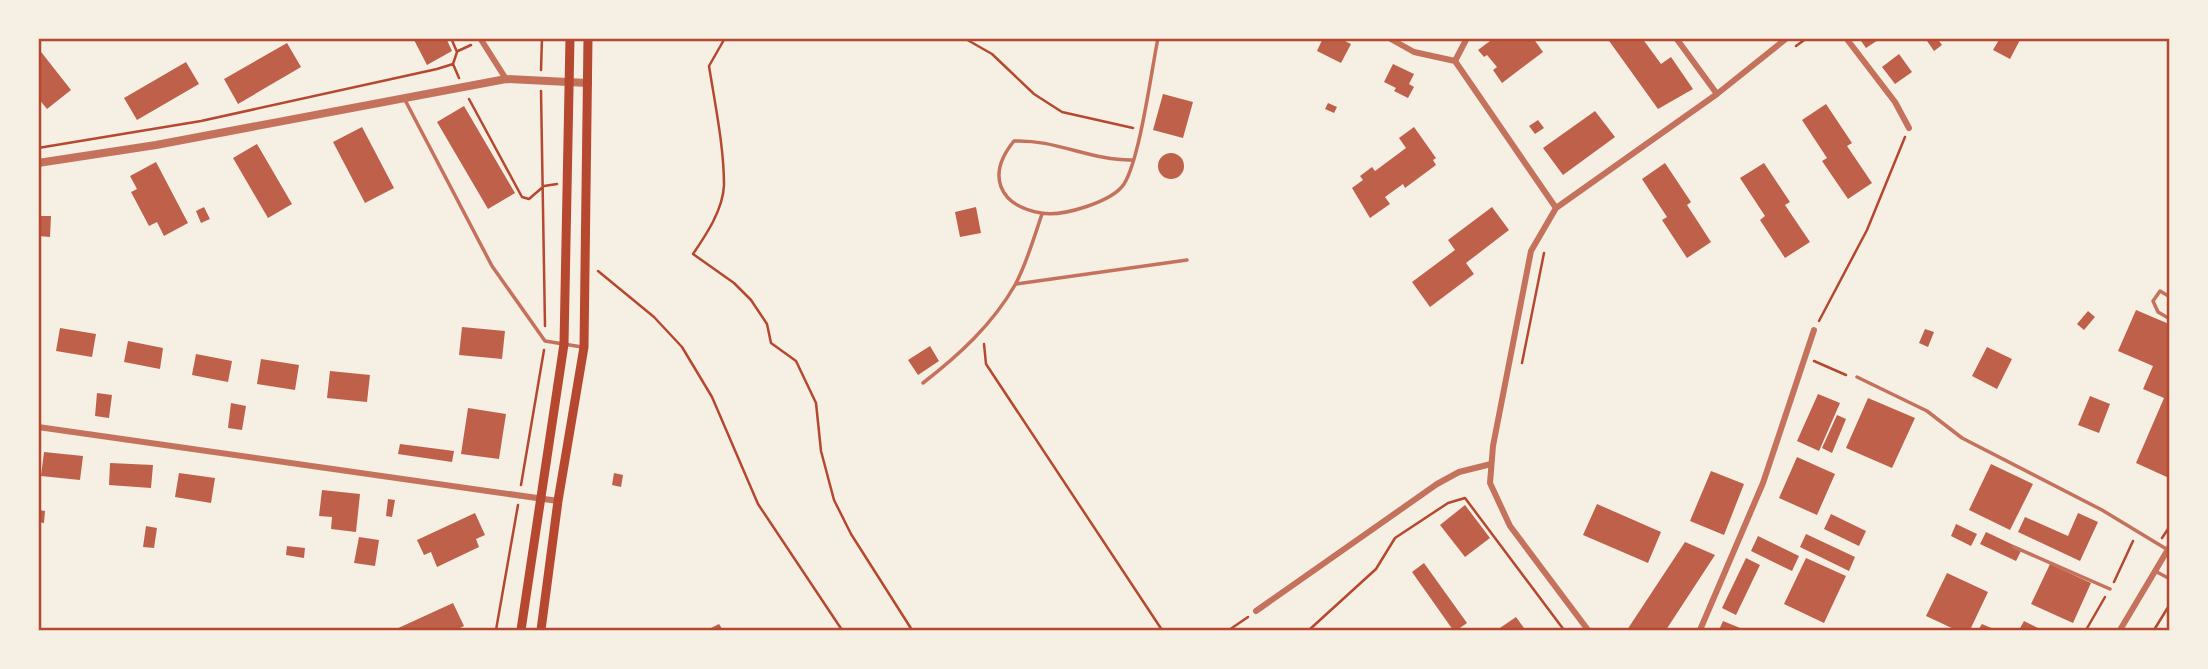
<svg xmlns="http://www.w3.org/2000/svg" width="2208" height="669" font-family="Jost,sans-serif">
<rect width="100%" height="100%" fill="#f6efe4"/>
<path fill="#bf614a" d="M413,38h33l6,13 -25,14z
M1323,38h16l12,6 -10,19 -24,-12z
M1494,38l9,3 30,-3 10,14 -41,31 -9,-13 4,-3 -10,-12 -3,2 -6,-7z
M1607,38h35l19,26 10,-7 22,32 -35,20z
M1859,38h22l-15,10z
M1925,38h12l5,7 -8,6z
M2000,38h21l-11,21 -17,-9z
M287,43l14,24 -63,37 -14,-25z
M38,48l33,42 -24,19 -9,-11z
M1899,54l13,18 -17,12 -13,-17z
M186,62l13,22 -62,36 -13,-22z
M1393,64l21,10 -5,10 5,3 -6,11 -14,-7 2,-3 -12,-6z
M1163,94l30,8 -10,36 -30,-8z
M1328,103l9,4 -3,6 -9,-4z
M1826,104l26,39 -5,3 25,37 -24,16 -26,-38 5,-3 -25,-38z
M464,106l51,87 -27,16 -51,-87z
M1595,111l20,26 -52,38 -20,-27z
M1538,120l6,8 -9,6 -6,-8z
M362,127l32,61 -29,15 -32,-61z
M1414,127l22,31 -3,2 3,5 -31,23 -2,-4 -18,13 5,7 -20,14 -18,-30 11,-8 -3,-4 12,-9 3,4 31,-23 -7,-10z
M257,144l35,60 -24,14 -35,-60z
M1158 166a13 13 0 1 1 26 0a13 13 0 1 1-26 0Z
M156,162l32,61 -24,13 -7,-14 -8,4 -18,-34 6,-3 -7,-13z
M1665,163l26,39 -4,3 24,37 -24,16 -25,-38 5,-3 -25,-38z
M1764,163l26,39 -5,3 25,37 -25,16 -25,-38 5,-4 -25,-38z
M204,207l6,12 -9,4 -5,-12z
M976,207l5,26 -21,4 -5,-25z
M1492,207l17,23 -43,33 8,11 -44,33 -18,-25 43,-32 -7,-10z
M38,216h13l-1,21 -12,-1z
M2136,310l33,14v154l-33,-15 28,-65 -21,-9 10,-23 -35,-15z
M2088,311l7,6 -11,13 -7,-6z
M462,327l43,4 -3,28 -43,-4z
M60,328l36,6 -4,23 -36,-6z
M1925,329l9,3 -6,15 -9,-4z
M128,341l35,7 -3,21 -36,-7z
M930,346l9,15 -21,14 -10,-15z
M1987,347l25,12 -15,30 -25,-13z
M196,354l36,7 -4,21 -36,-7z
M261,359l38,6 -4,25 -38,-6z
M330,371l40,4 -3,27 -40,-4z
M97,393l15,2 -3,23 -14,-2z
M1818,394l22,9 -21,48 -22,-10z
M2090,396l20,8 -11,29 -21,-8z
M1868,398l47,20 -23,50 -46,-20z
M231,403l15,3 -4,24 -14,-2z
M468,408l38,6 -7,45 -38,-5z
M1837,415l9,4 -14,34 -10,-5z
M400,444l54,7 -2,11 -54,-8z
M44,452l39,4 -3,24 -39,-4z
M1797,457l38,17 -18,41 -38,-17z
M110,463l43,2 -2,23 -42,-3z
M1991,464l42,20 -23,46 -41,-20z
M1711,471l33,13 -20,51 -34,-14z
M179,473l36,5 -4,25 -36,-6z
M614,473l9,2 -2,12 -9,-2z
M322,490l38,4 -4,38 -25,-3 1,-12 -13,-1z
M388,499l7,1 -3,17 -6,-1z
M1597,504l64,28 -13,31 -65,-28z
M1465,505l25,33 -25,19 -25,-32z
M38,510l7,1 -1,12 -6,-1z
M475,513l10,22 -9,4 3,8 -42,20 -6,-15 -7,3 -7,-15z
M2078,513l20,9 -18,39 -62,-29 7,-15 43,19z
M1831,514l35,17 -7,15 -35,-17z
M1956,524l21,10 -6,12 -20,-10z
M146,526l11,2 -3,20 -11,-1z
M1986,532l36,17 -6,12 -36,-17z
M1806,534l49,23 -6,14 -49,-24z
M1758,536l41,20 -7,15 -41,-20z
M359,537l20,3 -4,26 -21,-3z
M1685,542l30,13 -49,75h-39z
M287,546l18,2 -1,10 -18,-3z
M1746,558l14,7 -24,50 -14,-7z
M1806,558l40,18 -22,47 -40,-19z
M1424,563l43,60 -10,7h-4l-41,-58z
M2050,564l41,19 -18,40 -42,-19z
M1947,573l41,19 -18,38h-14l-30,-14z
M453,603l11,23 -8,4h-62z
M1516,617l8,11 -27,2z
M1723,621l22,9h-26z
M2024,621l14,7 -2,2h-17z
M719,624l4,6h-16z
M1982,624l14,6h-18z"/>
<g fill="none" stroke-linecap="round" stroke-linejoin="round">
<path stroke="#b5482f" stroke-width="2.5" d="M725,38l-16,28c6,38 15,81 15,119 -1,25 -18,50 -31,69l41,29 17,17 16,24 4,19 25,18 20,42 5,48 13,49 17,34 61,96
M964,38l28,16 42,40 28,18 71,16
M1796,46l11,-8
M458,51l13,-6
M453,64l6,14
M541,70l1,-32
M541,91l4,235
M469,99l53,98 7,2 15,-13 13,-2
M38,148l163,-27 236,-52 16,-5 4,-12 -6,-14
M598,271l56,46 28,30 30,50 46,107 84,126
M1819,321l48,-91 38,-93
M984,344l2,20 176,266
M1814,361l32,14
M1522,363l22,-110
M521,485l23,-135
M2162,538l8,-12
M2114,582l19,-41
M496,630l22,-125
M1229,630l19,-13
M1309,630l67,-61 19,-31 53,-35 17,-5 99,132
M2086,630l19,-33
M2154,630l16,-26"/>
<path stroke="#c5725c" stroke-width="3.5" d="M405,100l87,166 53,75 37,6
M1133,160c-41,1 -78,-21 -119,-19 -27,33 -17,64 27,72 21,4 71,-11 83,-29 16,-26 27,-111 34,-146
M1016,284l171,-24
M2170,297l-10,-6 -7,10 5,11 12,7
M1857,377l70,34 35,27 140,72 66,40
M923,383c36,-28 69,-58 92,-98 12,-22 19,-48 27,-71
M2014,547l96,42
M2155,571l15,8"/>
<path stroke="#c5725c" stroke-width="6" d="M480,38l26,41
M1389,38l25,14 41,9 101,147 -25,43 -38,195 -3,37 20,43 78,104
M1676,38l41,56
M1846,38l49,64 14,26
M1455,61l12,-23
M1556,208l161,-114 70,-56
M38,427l520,74
M1256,611l181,-127 22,-12 32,-8
M1700,630l63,-147 51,-153
M2120,630l50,-84"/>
<path stroke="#c5725c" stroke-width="8" d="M38,163l118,-18 350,-66 82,4"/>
<path stroke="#b5482f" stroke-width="9" d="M521,630l43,-286 6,-306
M541,630l17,-129 26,-154 4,-309"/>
</g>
<rect width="2208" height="669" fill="none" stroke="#f6efe4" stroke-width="80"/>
<rect x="40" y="40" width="2128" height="589" fill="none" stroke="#b5482f" stroke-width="2.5"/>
</svg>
